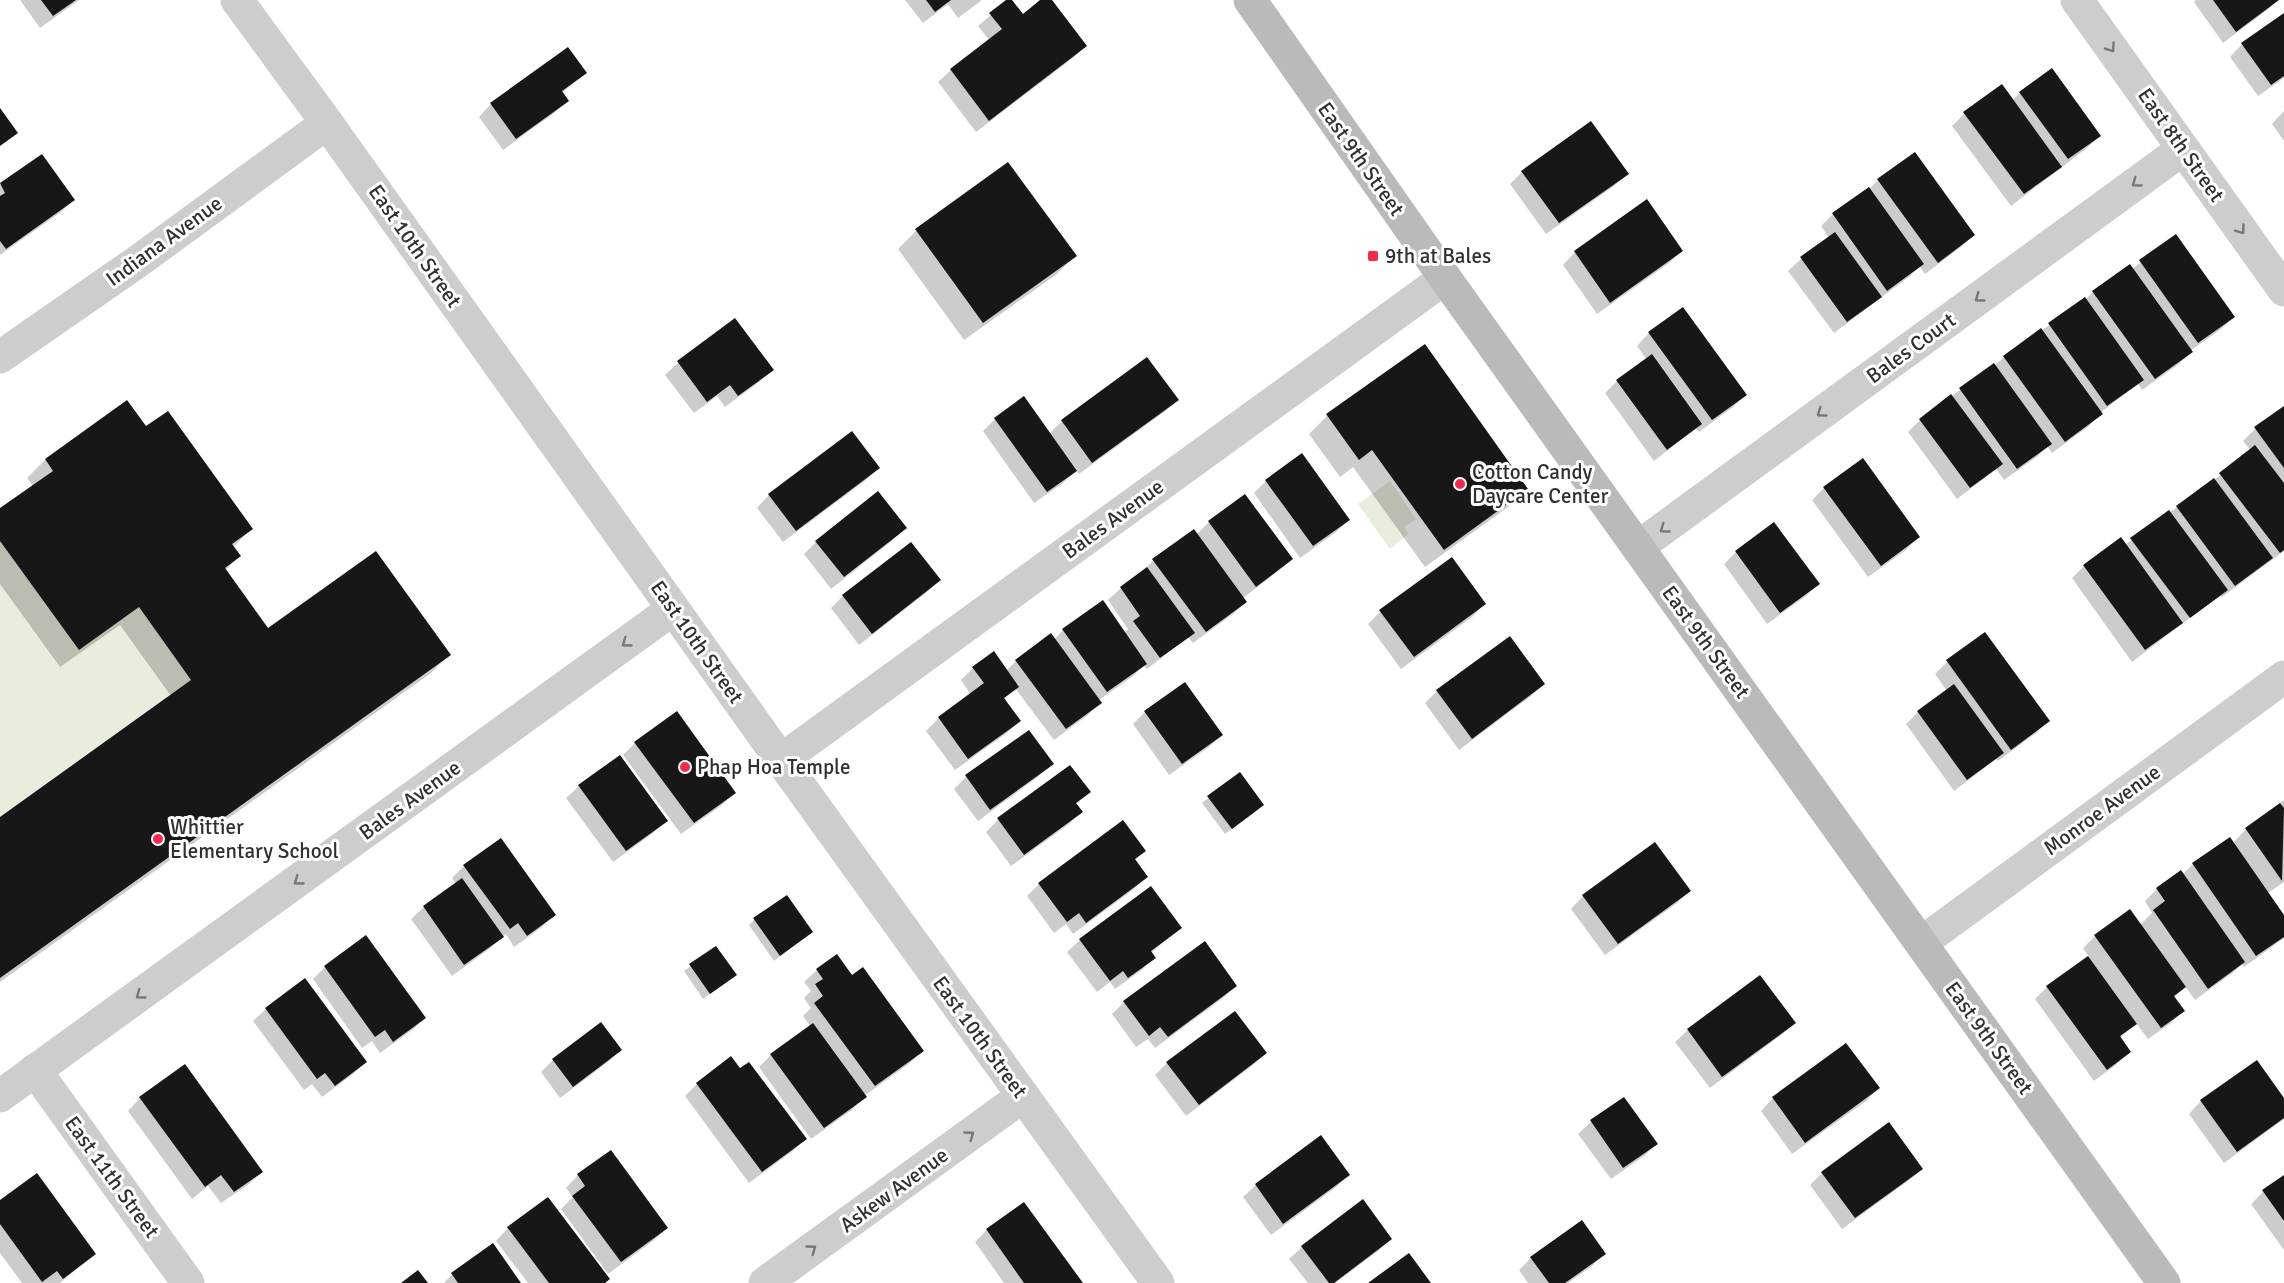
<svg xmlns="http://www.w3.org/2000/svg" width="2284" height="1283" font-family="Signika,sans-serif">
<rect width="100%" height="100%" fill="#fff"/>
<path fill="#e8eede" d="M1390,481l26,38 -12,8 4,7 -18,15 -32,-45z
M0,541l79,109 60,-43 52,73 -191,137z"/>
<path fill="#0003" d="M20,0h59l-39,28z
M905,0h77l-24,18 -10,-14 -25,19z
M1008,0l14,16 21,-16h7l35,46 -12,12 -97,74 -38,-50 13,-12 39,-29 -12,-15z
M2196,0h82l-11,10 -44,33 -29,-41z
M2284,15v63l-26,18 -28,-39 12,-13z
M585,73l-23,20 5,8 -13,12 -51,37 -24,-33 12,-13z
M2020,93l79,43 -12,12 -76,58 -59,-80 12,-12 48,-13z
M2284,111v30l-12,-17z
M42,156l31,44 -12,12 -61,43v-70z
M1008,164l67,92 -18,18 -93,66 -66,-91 18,-18z
M1522,172l105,2 -13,12 -68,48 -36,-50z
M1878,180l95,55 -12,12 -36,27 -6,-8 -9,10 -76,57 -46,-62 13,-12 28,-21 -8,-12 12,-12 36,-25z
M1646,201l35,50 -12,12 -72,51 -34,-49 12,-13z
M2175,236l58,81 -12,12 -31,22 1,1 -12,12 -37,26 -4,-6 -38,29 -11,13 -37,27 -5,-7 -9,10 -34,24 -8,-11 -39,30 -49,-67 12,-12 73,-55 1,1 10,-9 81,-57 8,-8 39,-23z
M734,320l38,49 -13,13 -34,25 -8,-11 -23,17 -29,-38 13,-12z
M1649,333l96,62 -12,12 -34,25 -3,-4 -42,33 -49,-68 12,-12 30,-21 -10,-14z
M1424,347l102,142 -18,18 -83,60 -72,-100 -13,10 -31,-43 18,-18z
M1177,400l-13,12 -85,62 -3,-4 -13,13 -29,20 -51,-72 12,-12 54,15 13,-13z
M127,402l19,26 105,101 -18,18 6,9 -14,15 43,59 181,25 -18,18 -431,309v-163l171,-123 -51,-71 -60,42 -60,-83v-74l33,-24 -6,-8 18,-18z
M2284,407v144l-62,46 -2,-2 -88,67 -60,-84 12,-12 41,-21 89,-65 37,-29 -8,-10 12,-12z
M878,468l-12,12 -83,62 -26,-34 12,-13z
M1266,481l82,39 -12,12 -36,26 -46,-65z
M1824,488l94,49 -12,13 -38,27 -56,-77z
M1245,496l46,63 -13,12 -35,27 2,4 -12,12 -40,29 -5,-6 -41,32 -3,-4 -11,11 -34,24 1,2 -12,13 -34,25 -39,-52 -12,12 16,21 -12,12 -52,37 -29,-39 13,-13 32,-23 -10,-15 12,-12 33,3 10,-10 38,-21 9,-10 39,-28 22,31 4,-4 -20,-29 13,-12 20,-15 12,-12 43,-26 13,-13z
M905,528l-12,12 -62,49 -27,-35 12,-12z
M1736,552l82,31 -12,13 -39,28 -43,-60z
M939,580l-12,12 -68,53 -28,-37 12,-12z
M1484,604l-12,13 -71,52 -33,-45 12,-12z
M1985,634l63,87 -12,12 -38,28 -2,-2 -42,32 -48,-67 12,-12 29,-21 -12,-17 12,-12z
M1544,684l-13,12 -72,54 -34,-47 12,-12z
M1145,712l76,23 -12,12 -40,28 -36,-51z
M635,743l99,49 -12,13 -41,29 -58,-79z
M1052,764l-13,12 -61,45 -24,-32 12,-12z
M1239,774l17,37 -31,23 -23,-31z
M579,786l87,34 -13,13 -40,29 -47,-64z
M1089,792l-14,13 6,7 -12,12 -58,42 -25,-34 12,-12z
M2284,800v82l-16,11 16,24v21l-40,29 -2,-3 -11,10 -36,26 -10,-14 -11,11 9,13 -12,13 -23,16 -12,-16 -16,15 9,13 -12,13 -23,17 -59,-82 12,-12 42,-30 -6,-9 12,-12 45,-11 12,-12 -7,-12 12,-12 25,-14 11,-11 40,-21 13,-14z
M1144,851l-10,9 12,17 -12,12 -61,45 -7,-10 -12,9 -27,-37 12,-12z
M464,866l90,48 -12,13 -28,20 -8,-13 -17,15 -37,27 -41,-57 13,-12 32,-23 -4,-6z
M1150,888l30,40 -29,25 3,4 -12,13 -27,19 -5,-7 -13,10 -30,-40 13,-12z
M1689,891l-12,12 -72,52 -34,-46 12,-13z
M754,920l57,12 -37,29 -25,-36z
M716,948l19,27 -32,24 -19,-28z
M325,967l99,51 -12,12 -32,23 -8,-12 -10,7 -49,-69z
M817,970l34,7 71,74 -12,12 -46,33 -11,13 -42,30 -52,-72 12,-12 39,-29 -7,-10 8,-8 -7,-10 7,-7 -7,-9z
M1760,977l34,46 -13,12 -71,53 -35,-46 13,-12z
M304,980l61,82 -12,12 -31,23 -10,-13 -8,6 -51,-69 13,-12z
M1235,986l-12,12 -68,50 -7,-9 -12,8 -24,-33 12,-12z
M620,1050l-12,12 -48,36 -19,-26 12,-12z
M1265,1053l-12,12 -67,51 -31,-41 12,-12z
M730,1058l75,81 -12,12 -44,32 -64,-87 12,-12z
M2256,1062l28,39v18l-60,44 -35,-49 12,-13z
M1878,1088l-12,13 -74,53 -31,-43 12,-13z
M140,1098l121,74 -12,12 -28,19 -13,-17 -16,13 -64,-88z
M1623,1099l33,45 -12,12 -33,23 -33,-45 13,-12z
M1921,1169l-13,12 -66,48 -32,-44 12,-12z
M578,1175l88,53 -12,12 -46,34 -47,-65 12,-12 -7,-9z
M1348,1175l-12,12 -65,48 -28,-38 13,-12z
M2284,1177v73l-33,-46 12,-12z
M547,1199l57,84h-76l-32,-42 12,-13z
M0,1201l94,53 -34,29h-38l-22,-30z
M1362,1202l28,37 -12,12 -43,32h-27l-19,-24 13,-12z
M987,1230l94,53h-77l-29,-41z
M1604,1254l-12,12 -24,17h-40l-9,-13 12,-12z
M452,1274l68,9h-76z"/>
<path fill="#171717" d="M41,0h35l-23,16z
M926,0h25l-16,12z
M1006,0h6l11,14 17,-14h12l35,46 -98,75 -39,-52 52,-40 -13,-16z
M2213,0h66l-43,32z
M2284,13v63l-13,9 -30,-42z
M568,47l19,26 -25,18 7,10 -53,38 -26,-36z
M2052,68l49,68 -33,23 -49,-67z
M2002,84l60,83 -38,27 -61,-82z
M0,108l18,25 -18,13z
M1591,121l38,53 -70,49 -38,-52z
M1915,152l60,83 -37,28 -61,-84z
M42,154l33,46 -69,49 -6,-8v-45l5,-3 -5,-10z
M1008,162l69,94 -94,67 -68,-94z
M1869,187l55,77 -37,27 -55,-78z
M1647,199l36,52 -73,52 -36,-52z
M1835,232l47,65 -35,25 -47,-65z
M2176,234l59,83 -37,26 -59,-83z
M2130,264l63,88 -38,27 -63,-88z
M2085,297l59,83 -37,26 -59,-83z
M1683,307l64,88 -35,25 -64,-88z
M735,318l39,52 -36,26 -8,-11 -23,17 -30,-41z
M2041,328l62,86 -38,28 -62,-86z
M1425,344l103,145 -84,61 -72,-100 -13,10 -33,-46z
M1652,354l50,70 -35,26 -51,-70z
M1147,357l32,43 -87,63 -31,-43z
M1994,363l58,81 -35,25 -58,-81z
M1951,394l52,70 -33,24 -51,-69z
M1024,396l53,75 -30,21 -53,-74z
M127,400l19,26 22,-15 85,118 -21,15 9,12 -16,12 43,60 108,-77 75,104 -451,323v-161l191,-137 -52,-73 -60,43 -79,-109v-33l53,-37 -8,-12z
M2284,406v62l-30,-41z
M852,431l28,37 -84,63 -28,-37z
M2255,445l29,38v67l-4,3 -61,-80z
M1302,453l48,67 -37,26 -48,-66z
M1863,458l57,79 -39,29 -58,-79z
M2214,478l59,80 -38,28 -59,-80z
M878,491l29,37 -63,49 -29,-36z
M1245,494l48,65 -37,28 -48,-66z
M2169,510l59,80 -38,28 -60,-80z
M1774,522l46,62 -40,29 -45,-62z
M1194,529l53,73 -41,30 -54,-73z
M2121,537l62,86 -38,27 -62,-85z
M911,542l30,38 -69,54 -30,-39z
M1452,557l34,47 -72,53 -35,-47z
M1147,567l48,66 -35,25 -27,-37 7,-5 -20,-29z
M1103,600l44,64 -40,28 -45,-63z
M1985,632l65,89 -39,29 -65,-90z
M1051,633l51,70 -36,26 -51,-69z
M1510,636l35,48 -73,55 -36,-49z
M994,651l25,36 -15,11 17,23 -53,38 -30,-42 46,-34 -12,-16z
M1185,682l38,53 -41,29 -38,-53z
M1954,684l50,69 -37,27 -50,-69z
M677,711l59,82 -42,30 -60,-81z
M1029,730l25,34 -64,46 -25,-35z
M620,755l48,66 -42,30 -48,-66z
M1070,765l21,27 -15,11 7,9 -59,43 -27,-37z
M1240,772l24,33 -32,24 -25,-33z
M2280,803l4,5 -2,73 -37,-53z
M1123,820l23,31 -11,8 13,18 -62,46 -7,-10 -12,9 -29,-39z
M2230,837l54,78v22l-28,19 -64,-93z
M501,838l55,77 -29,21 -9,-13 -8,6 -47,-64z
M1655,842l36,49 -73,53 -36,-49z
M2181,870l64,92 -37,27 -55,-79 12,-9 -9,-13z
M462,878l42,59 -40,28 -41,-59z
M1151,886l31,42 -31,23 5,7 -28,20 -5,-7 -13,10 -31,-42z
M787,895l26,37 -33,24 -27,-38z
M2130,909l56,78 -12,9 11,15 -24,17 -67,-93z
M366,935l60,83 -33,24 -8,-12 -10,7 -51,-71z
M1205,941l32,45 -69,51 -8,-10 -11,9 -26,-35z
M716,946l21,29 -27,19 -21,-30z
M837,954l15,21 11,-8 61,84 -49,35 -61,-83 9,-7 -8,-12 8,-5 -7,-10z
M2088,956l49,68 -17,12 11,16 -24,18 -61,-84z
M1760,975l36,48 -74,54 -35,-48z
M305,978l62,84 -32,24 -10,-13 -8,6 -52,-71z
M1235,1011l32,42 -68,52 -33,-43z
M601,1022l21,28 -49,37 -21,-28z
M813,1023l54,74 -43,31 -54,-74z
M1846,1043l34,45 -75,55 -33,-46z
M731,1056l9,12 9,-6 58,77 -45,33 -66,-89z
M2257,1060l27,38v20l-47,34 -37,-52z
M185,1064l78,108 -29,20 -13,-17 -16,12 -66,-90z
M1624,1097l34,47 -35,24 -33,-48z
M1889,1122l34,47 -68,49 -34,-46z
M1321,1135l29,40 -67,49 -28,-40z
M611,1150l57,78 -47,34 -49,-66 13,-10 -8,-12z
M37,1173l59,81 -33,25 -6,-8 -15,11 -42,-58v-24z
M2284,1175v46l-22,-31z
M548,1197l62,82 -5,4h-56l-42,-56z
M1363,1199l29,40 -58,44h-5l-28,-37z
M1024,1202l59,81h-59l-38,-54z
M1582,1220l24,34 -41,29h-16l-19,-26z
M493,1243l28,40h-63l-7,-10z
M1409,1253l22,30h-63z
M418,1270l10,13h-27z"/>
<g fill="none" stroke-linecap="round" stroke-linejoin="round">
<path stroke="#cdcdcd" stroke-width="33" d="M237,0l90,123 454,637 377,523
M2077,0l207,290
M0,357l137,-95 190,-139
M1638,547l545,-398
M781,760l664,-482
M1921,943l363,-266
M35,1070l153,213
M0,1096l673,-487
M765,1283l258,-187"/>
<path stroke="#bababa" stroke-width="33" d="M1250,0l195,278 719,1005"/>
</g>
<defs><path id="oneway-chevron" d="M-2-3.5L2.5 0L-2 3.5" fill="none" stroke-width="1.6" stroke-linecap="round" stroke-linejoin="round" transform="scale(1.5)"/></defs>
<g stroke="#777">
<use href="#oneway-chevron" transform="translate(2111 48) rotate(55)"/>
<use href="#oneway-chevron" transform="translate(2136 183) rotate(144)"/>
<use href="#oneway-chevron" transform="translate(2241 230) rotate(54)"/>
<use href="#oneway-chevron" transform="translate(1979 298) rotate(144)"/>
<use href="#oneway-chevron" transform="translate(1821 413) rotate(144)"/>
<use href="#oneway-chevron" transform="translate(1664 529) rotate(144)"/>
<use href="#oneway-chevron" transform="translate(626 643) rotate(144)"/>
<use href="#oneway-chevron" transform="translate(298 881) rotate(144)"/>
<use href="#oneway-chevron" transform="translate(140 995) rotate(144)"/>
<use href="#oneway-chevron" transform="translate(970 1135) rotate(-36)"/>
<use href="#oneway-chevron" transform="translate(812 1249) rotate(-36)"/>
</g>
<g fill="#ef2b4f" stroke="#fff" stroke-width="2">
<rect x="1367" y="250" width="12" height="12" rx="3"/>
<circle cx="1460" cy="484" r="6"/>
<circle cx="685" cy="767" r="6"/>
<circle cx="158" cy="839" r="6"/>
</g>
<g text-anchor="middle" stroke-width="6" stroke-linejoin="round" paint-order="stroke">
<g font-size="21" fill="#303030" stroke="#fff">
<text transform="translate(2181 145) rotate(55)" y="7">East 8th Street</text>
<text transform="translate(1361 159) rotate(55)" y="7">East 9th Street</text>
<text transform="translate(164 241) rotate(-36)" y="7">Indiana Avenue</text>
<text transform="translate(415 246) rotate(55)" y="7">East 10th Street</text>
<text transform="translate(1911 348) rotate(-36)" y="7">Bales Court</text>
<text transform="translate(1113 519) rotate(-36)" y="7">Bales Avenue</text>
<text transform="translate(697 642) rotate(55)" y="7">East 10th Street</text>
<text transform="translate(1706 642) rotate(54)" y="7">East 9th Street</text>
<text transform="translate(410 800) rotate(-36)" y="7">Bales Avenue</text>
<text transform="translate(2102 810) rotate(-36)" y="7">Monroe Avenue</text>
<text transform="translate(980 1037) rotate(54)" y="7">East 10th Street</text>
<text transform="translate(1989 1038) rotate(54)" y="7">East 9th Street</text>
<text transform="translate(112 1177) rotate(54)" y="7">East 11th Street</text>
<text transform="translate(894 1190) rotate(-36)" y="7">Askew Avenue</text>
</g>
<g font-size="21" fill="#303030" stroke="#fff" text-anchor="start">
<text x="1385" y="263">9th at Bales</text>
<text x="1472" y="479">Cotton Candy<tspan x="1472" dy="24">Daycare Center</tspan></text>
<text x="697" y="774">Phap Hoa Temple</text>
<text x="170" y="834">Whittier<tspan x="170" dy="24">Elementary School</tspan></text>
</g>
</g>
</svg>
